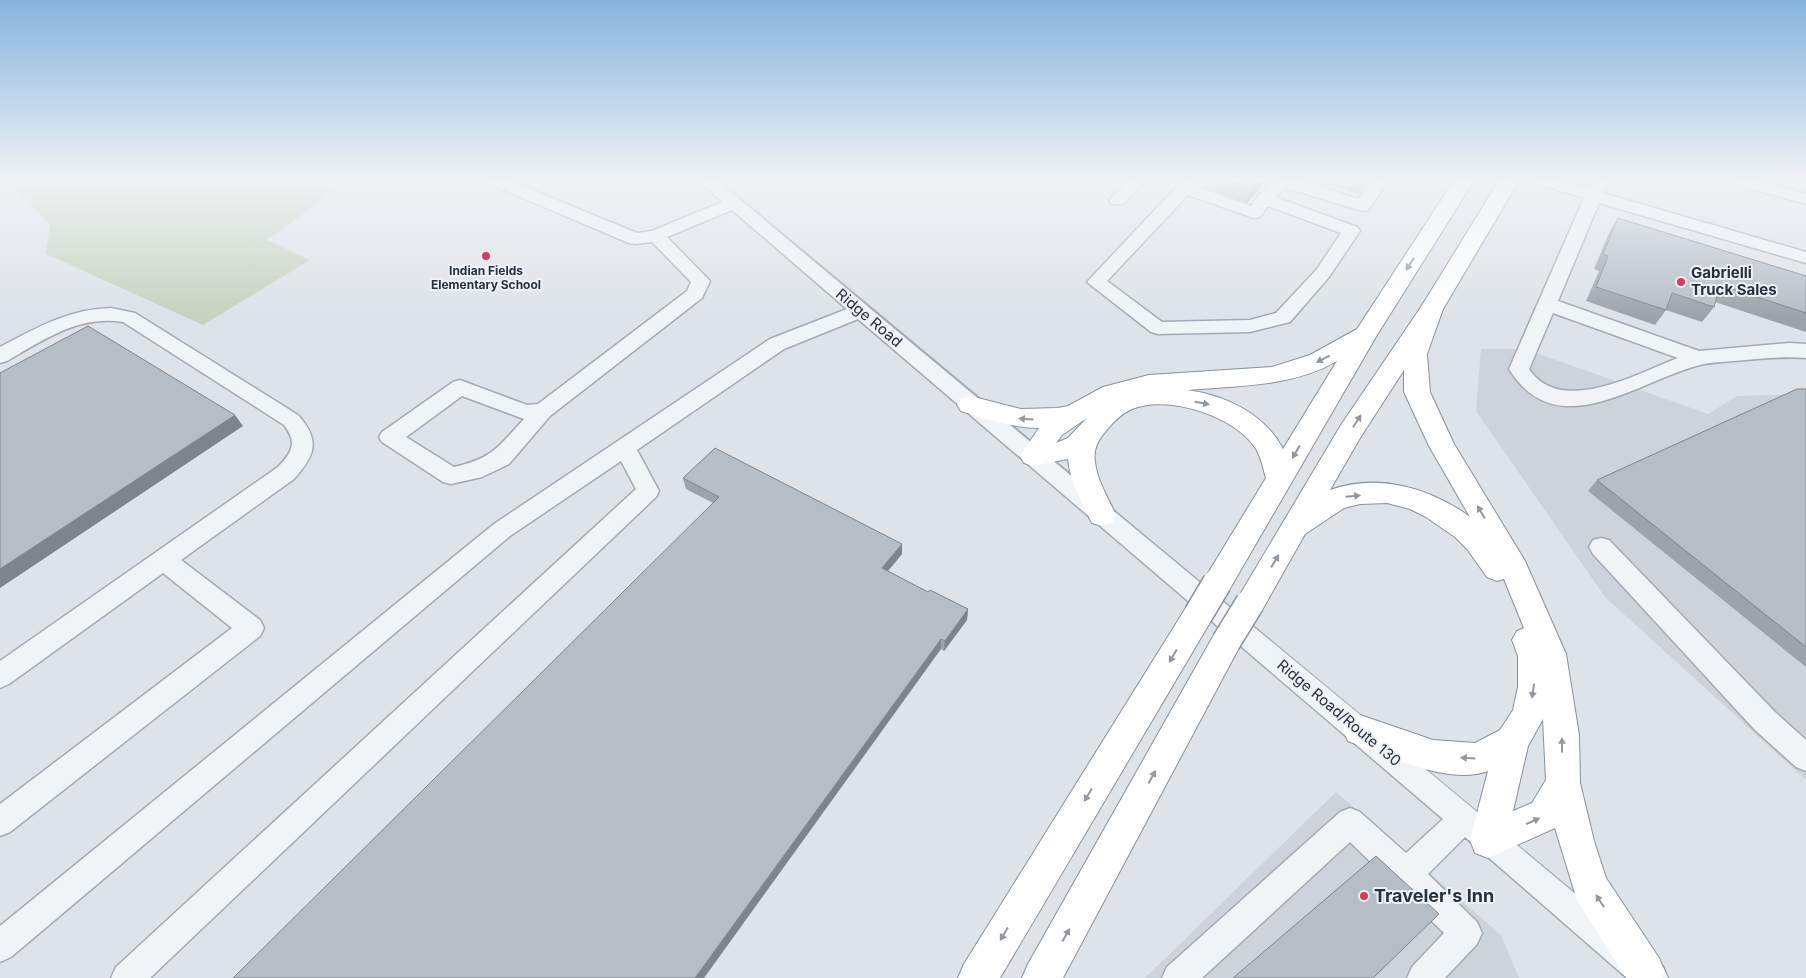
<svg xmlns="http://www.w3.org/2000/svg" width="1806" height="978" font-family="Inter,sans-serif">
<rect width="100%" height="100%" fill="#dee3e9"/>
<path fill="#ccd3db" d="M1481,349h44l183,65 29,-18 69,-2v386l-201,-183 -129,-186z
M1336,792l165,143 18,43h-374z"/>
<path fill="#c6d3bf" d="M6,179h312l15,13 -66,48 43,20 -107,65 -157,-71 4,-29z"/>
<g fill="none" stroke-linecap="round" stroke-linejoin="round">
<defs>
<path id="minor" d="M483,179h22l132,54 15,-2 70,-29 -24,-23h18c314,265 632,524 947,788l5,11h-41l-162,-141 -37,37 49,48 5,11 -5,11 -32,34h-38l5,-11 32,-34 -94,-91 -148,136h-40l5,-11 173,-155 10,-4 10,4 46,41 37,-34 -585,-500 -74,30 -147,101 22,41 -3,6 -506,481h-39l5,-11 520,-478 -15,-28 -111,75 -499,421 -11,5v-36l494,-402 276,-185 77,-30 -115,-99 -65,27 43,44 -8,17 -152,118 -41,48 -27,13 -31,7 -8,-2 -61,-40 -3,-5 3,-5 71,-50 7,-2 67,25 11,-1 149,-113 4,-9 -39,-40 -17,2 -6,-1 -144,-61zM462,396l62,23c-26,28 -31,39 -70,48l-48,-30z
M1129,179h17l-23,25h-12l-2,-4z
M1184,179h17l-6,7 56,20c6,-8 12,-18 21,-23 20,-11 65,10 86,16l16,-20h16l-22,31 -6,1 -72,-22h-5l-10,8 82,30 3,4 -31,46 -39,45 -40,10 -92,2 -7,-2 -64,-50zM1188,195l66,23 6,-1 8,-11 73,27 -24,36 -41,44 -26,7 -88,2 -55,-41z
M1529,179h26l34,10 7,-10h16l-9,14 203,59v11l-207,-60 -41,98 141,50 90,-8 17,1v14c-24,-2 -48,1 -72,3 -11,1 -23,1 -34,4 -61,15 -143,82 -191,4l75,-171 -53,-16zM1553,313l125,45c-40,15 -117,59 -149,11z
M1725,179h26l55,15v10l-79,-22z
M111,308l24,5 163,102c23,26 17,40 -4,64l-113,81 79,60 4,8 -4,8 -250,196 -10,4v-32l232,-176 -69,-55 -154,111 -9,4v-27l278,-194c14,-15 20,-24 6,-42l-161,-103c-44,-7 -80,18 -116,39l-7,2v-16c36,-19 69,-38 111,-39z
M1601,538l8,2 166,172 31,28v31l-10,-4 -41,-37 -162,-176 -4,-7 4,-7z"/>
<path id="highway" d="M1455,179h20l-98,156 -149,257 -11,3 -11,-3 -4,-9 64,-105c-3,-10 -5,-21 -10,-29 -20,-33 -89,-55 -124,-40 -11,5 -19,13 -26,22 -8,9 -13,18 -11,31 2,18 13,36 21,53l-4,8 -10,3 -10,-3c-10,-19 -22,-42 -24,-64l-35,7 -9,-3 -4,-7 19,-28c-27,0 -53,-9 -78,-17l-4,-6 4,-6 9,-3 51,13 37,-1 10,-2 35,-19 46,-12 123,-8 38,-12 47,-26zM1337,361l-54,88c-18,-35 -58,-54 -96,-59 49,-4 106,-3 150,-29zM1087,418l-19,20 -12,5 6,-8z
M1500,179h20l-77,130 -16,45 3,38 24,52 71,117 41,93 13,81 1,48 14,58 12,37 53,80 6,14 -3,6h-36l-49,-78 -22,-72 -67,30 -13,-5 -5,-13 18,-69c-39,15 -103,-16 -140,-30l-5,-11 5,-11 12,-4 73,25 42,3 25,-13 13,-20 5,-23v-31l-6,-16 5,-9 7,-3 -20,-49 -7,2 -10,-4 -20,-28 -12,-12 -29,-20 -16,-8 -23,-6 -27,1 -16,4 -39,26 -44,78 -11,4 -11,-4 -4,-9 106,-178 80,-118zM1404,370v22l25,54 41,71c-41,-30 -92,-44 -140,-27l30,-52zM1543,719l3,61 -14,23 -19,8 15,-65z
M1198,602l11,4 4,9 -4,9 -209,354h-42l6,-14 223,-358z
M1226,629l11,4 5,9 -179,336h-41l6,-14 187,-331z"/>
</defs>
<use href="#minor" stroke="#a3aab3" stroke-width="3"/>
<use href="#highway" stroke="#8592a0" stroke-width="2"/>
<use href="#minor" fill="#f1f4f7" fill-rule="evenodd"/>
<use href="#highway" fill="#fff" fill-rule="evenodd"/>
<defs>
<path id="highway-bridge" d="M1198,615l19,-32
M1226,642l24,-39"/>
</defs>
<use href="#highway-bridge" stroke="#8592a0" stroke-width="31" stroke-linecap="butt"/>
<use href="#highway-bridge" stroke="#fff" stroke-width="28"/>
</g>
<path fill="#9ca3aa" d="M1209,179h58l-20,24 -41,-15z
M1310,179h58l-10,15z
M1618,218l188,58v56l-91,-30 -1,5 -12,15 -36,-12 -11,15 -69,-24 13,-30 -5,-2 15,-36z
M1806,389v278l-218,-176 9,-11z
M683,478l219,76 -14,17 40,21 40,17 -1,11 -23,31 -231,-148 -27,-14z"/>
<path fill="#7f848b" d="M1259,179h8l-20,24 4,-15z
M1363,179h5l-10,15z
M235,415l8,11 -243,162v-19z
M902,544v10l-20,24v-10z
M968,609l-1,11 -23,31 1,-10z
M941,639v10l-237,329h-9z"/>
<path fill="#b5bdc6" stroke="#7f848b" d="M1225,179h34l-8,9z
M1618,218l188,58v37l-86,-28 -6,22 -42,-14 -6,17 -70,-23 12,-31 -5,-2z
M88,326l147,89 -235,154v-196z
M1797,389h9v258l-209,-167z
M715,448l187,96 -20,24 46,24 2,-2 38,19 -23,32 -4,-2 -246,339h-462l486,-481 -36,-19z
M1376,856l63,58 -66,64h-140z"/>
<defs><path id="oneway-solid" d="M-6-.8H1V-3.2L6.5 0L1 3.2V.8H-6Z" transform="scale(1.25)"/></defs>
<g fill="#9298a0">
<use href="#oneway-solid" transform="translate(1410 264) rotate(123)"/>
<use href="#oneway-solid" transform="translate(1323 359) rotate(153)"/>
<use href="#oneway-solid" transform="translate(1202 403) rotate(10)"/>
<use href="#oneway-solid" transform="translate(1026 419) rotate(-176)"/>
<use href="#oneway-solid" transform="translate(1357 421) rotate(-57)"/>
<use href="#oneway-solid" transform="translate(1296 452) rotate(120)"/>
<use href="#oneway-solid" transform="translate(1353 496) rotate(-5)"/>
<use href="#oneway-solid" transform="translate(1481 512) rotate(-121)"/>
<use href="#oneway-solid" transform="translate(1275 561) rotate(-59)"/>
<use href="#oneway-solid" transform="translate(1173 656) rotate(121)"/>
<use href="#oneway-solid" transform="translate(1533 691) rotate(98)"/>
<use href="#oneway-solid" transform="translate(1562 745) rotate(-90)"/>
<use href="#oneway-solid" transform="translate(1468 758) rotate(-176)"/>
<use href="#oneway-solid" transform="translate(1152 777) rotate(-61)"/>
<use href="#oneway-solid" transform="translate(1088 795) rotate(121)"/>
<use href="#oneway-solid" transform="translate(1533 821) rotate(-24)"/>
<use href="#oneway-solid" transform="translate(1600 901) rotate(-123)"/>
<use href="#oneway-solid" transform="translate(1004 934) rotate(121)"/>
<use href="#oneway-solid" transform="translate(1066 935) rotate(-61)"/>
</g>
<linearGradient id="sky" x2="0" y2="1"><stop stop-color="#87b4dc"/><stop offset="0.57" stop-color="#f0f2f5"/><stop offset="1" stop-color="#f0f2f5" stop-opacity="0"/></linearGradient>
<rect width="1806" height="316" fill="url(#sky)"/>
<g fill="#d53c61" stroke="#eef2f6" stroke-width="2">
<circle cx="486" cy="256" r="5"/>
<circle cx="1681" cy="282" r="5"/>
<circle cx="1364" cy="896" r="5"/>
</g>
<g text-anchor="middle" stroke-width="4" stroke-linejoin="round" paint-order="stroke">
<g font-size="12" font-weight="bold" fill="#263240" stroke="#eef2f6">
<text x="486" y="275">Indian Fields<tspan x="486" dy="14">Elementary School</tspan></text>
</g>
<g font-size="15" font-weight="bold" fill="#263240" stroke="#eef2f6" text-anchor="start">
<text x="1691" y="278">Gabrielli<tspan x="1691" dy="17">Truck Sales</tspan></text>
</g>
<g font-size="15" fill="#263240" stroke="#eef2f6">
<text transform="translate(869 318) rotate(40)" y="5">Ridge Road</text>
<text transform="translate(1339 713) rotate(40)" y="5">Ridge Road/Route 130</text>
</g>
<g font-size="18" font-weight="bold" fill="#263240" stroke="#eef2f6" text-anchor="start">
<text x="1374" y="902">Traveler's Inn</text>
</g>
</g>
</svg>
